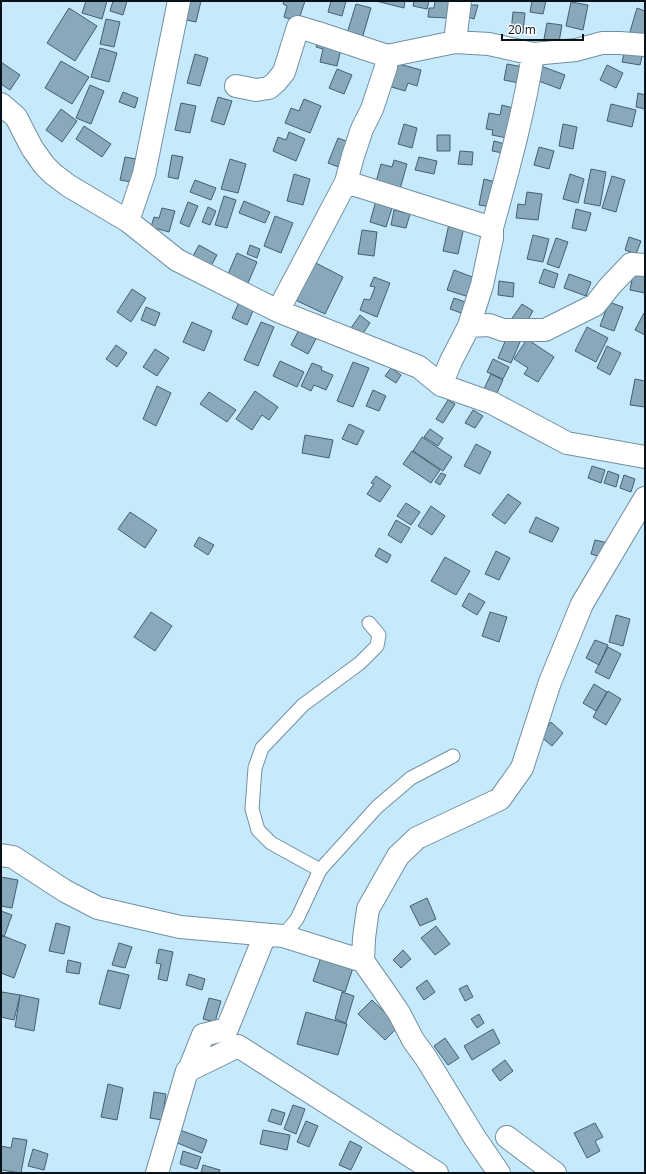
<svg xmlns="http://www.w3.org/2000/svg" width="646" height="1174" font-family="'Open Sans',sans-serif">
<rect width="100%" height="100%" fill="#c7e9fc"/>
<path fill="#89a9ba" stroke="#426070" d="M86,1l5,1v-1h16l-5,18 -20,-6z
M113,1h14l-4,14 -13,-4z
M186,1h15l-5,21 -14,-3z
M284,1h21l-7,21 -14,-5 3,-11 -4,-2z
M331,1h15l-4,15 -14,-4z
M376,1h29l-1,7z
M414,1h15l-2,8 -14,-3z
M435,1h14l-2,17 -19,-1 1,-9h5z
M532,1h14l-3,13 -13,-2z
M571,2l17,3 -5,25 -17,-4z
M356,4l15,4 -10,34 -15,-5z
M467,5h11l-4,14 -9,-3z
M69,8l28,18 -22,35 -28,-18z
M637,8l8,3v22l-2,6 -14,-4z
M513,12l12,1 -2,20 -12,-1z
M106,19l14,3 -6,25 -14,-3z
M547,23l15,2 -3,17 -15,-3z
M318,39l24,6 -5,21 -17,-4 3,-13 -7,-2z
M100,48l17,5 -8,29 -18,-5z
M625,49l18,3 -3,13 -18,-3z
M195,54l13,4 -8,28 -13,-3z
M61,61l28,16 -17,27 -27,-16z
M1,62l19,13 -10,15 -9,-6z
M392,62l29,8 -4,16 -9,-3 -3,8 -20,-6z
M507,64l16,3 -4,16 -15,-3z
M607,65l16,8 -7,15 -16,-8z
M541,66l24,9 -5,14 -24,-9z
M337,69l15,6 -8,19 -15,-6z
M90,85l14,6 -13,33 -15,-6z
M123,92l15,6 -3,10 -16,-6z
M638,93l7,2v14l-9,-2z
M218,97l14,4 -8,24 -13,-4z
M304,99l17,7 -11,27 -25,-10 6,-15 8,3z
M181,103l15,3 -6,27 -15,-3z
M611,104l25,6 -4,17 -25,-6z
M502,105l11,3 -6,30 -15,-3 1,-5 -7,-1 3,-16 11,2z
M61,109l16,12 -15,21 -16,-12z
M404,124l13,4 -5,20 -14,-4z
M563,124l14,3 -4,22 -14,-3z
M84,126l27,18 -9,13 -26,-18z
M289,132l16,7 -9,22 -23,-10 5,-14 8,3z
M437,135h13v16h-13z
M338,138l13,5 -10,25 -13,-5z
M494,141l11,3 -2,9 -11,-2z
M539,147l15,4 -5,18 -15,-4z
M460,151l13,1 -1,13 -14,-1z
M172,155l11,2 -5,22 -10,-2z
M125,157l11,2 -5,23 -11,-2z
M419,157l18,4 -3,13 -19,-4z
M230,159l16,5 -8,29 -17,-4z
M394,160l13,4 -7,25 -24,-7 5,-18 11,3z
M591,169l15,3 -6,34 -16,-3z
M294,174l16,5 -7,26 -16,-4z
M570,174l14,5 -6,24 -15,-4z
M612,176l13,4 -9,32 -14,-4z
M484,179l12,3 -5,25 -12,-2z
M195,180l21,8 -5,12 -21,-8z
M527,192l15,2 -4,26 -22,-2 2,-14 7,1z
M224,196l12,4 -9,28 -12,-3z
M377,197l17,5 -8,25 -16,-5z
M244,201l26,11 -5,11 -26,-10z
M188,202l10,4 -9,21 -9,-4z
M208,207l8,4 -6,14 -8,-3z
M162,208l13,3 -6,21 -18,-5 3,-10 5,1z
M576,209l15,4 -5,18 -14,-3z
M394,210l16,4 -4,14 -15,-3z
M275,216l18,7 -12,30 -17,-7z
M449,224l15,3 -6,27 -15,-3z
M362,230l15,2 -3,24 -16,-2z
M533,235l16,4 -6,23 -16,-3z
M629,237l12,4 -5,13 -11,-4z
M556,238l12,4 -9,26 -12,-4z
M199,245l18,10 -7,13 -18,-10z
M250,245l10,4 -3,9 -10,-4z
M237,253l20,9 -9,21 -20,-9z
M312,261l31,16 -18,37 -32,-15z
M544,269l14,5 -4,14 -15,-5z
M634,269l11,2v22l-15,-3z
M454,270l21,8 -6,19 -22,-7z
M569,274l22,8 -5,14 -22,-8z
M374,277l16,6 -13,34 -17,-7 4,-11 6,1 5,-13 -5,-1z
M499,281l15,2 -1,14 -15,-2z
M132,289l14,9 -15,24 -14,-10z
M454,298l14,5 -4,11 -14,-5z
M240,300l15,6 -8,19 -15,-7z
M609,302l14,5 -9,24 -14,-5z
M522,304l11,7 -10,17 -13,-7z
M146,307l14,6 -5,13 -14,-6z
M644,313l1,1v21l-10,-5z
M360,315l10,8 -9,13 -10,-8z
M192,322l20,9 -8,20 -21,-9z
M261,322l13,5 -16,39 -14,-6z
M301,326l17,9 -10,19 -17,-9z
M587,327l21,11 -12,24 -21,-11z
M507,337l13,5 -9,21 -13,-5z
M527,339l27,18 -16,25 -14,-8 4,-6 -14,-9z
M116,345l11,8 -10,14 -11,-8z
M607,346l14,7 -11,22 -13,-7z
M155,349l14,9 -12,18 -14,-9z
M493,359l16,8 -6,12 -16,-7z
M280,361l24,11 -7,15 -24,-11z
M353,362l16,6 -16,39 -16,-6z
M312,363l10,4 -1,3 12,5 -7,15 -12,-5 -3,6 -10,-5z
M391,368l10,7 -5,8 -11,-7z
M491,374l12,6 -7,15 -12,-6z
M635,379l10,2v26l-15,-2z
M157,386l14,7 -15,33 -13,-7z
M373,390l13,6 -7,15 -13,-5z
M255,391l23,16 -9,13 -7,-5 -10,15 -16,-11z
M209,392l27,18 -9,12 -27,-18z
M448,400l7,4 -12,19 -7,-4z
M473,410l10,6 -8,12 -10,-5z
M349,424l15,7 -7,14 -15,-6z
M430,429l13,9 -5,8 -14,-9z
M305,435l28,5 -4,18 -27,-5z
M422,437l30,20 -9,14 -30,-20z
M476,444l15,8 -11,22 -16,-8z
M412,451l28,19 -9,13 -28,-19z
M592,466l13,4 -4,13 -13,-5z
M608,471l11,4 -3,12 -12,-4z
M441,473l5,2 -6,10 -5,-3z
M624,475l11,4 -4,13 -11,-4z
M376,476l15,10 -11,16 -13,-8 7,-10 -3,-1z
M508,494l13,9 -16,21 -13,-9z
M406,503l14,9 -9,13 -14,-9z
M431,506l14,10 -13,19 -14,-9z
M130,512l27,18 -12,18 -27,-19z
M536,517l23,11 -7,14 -23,-10z
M396,520l14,8 -9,15 -13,-8z
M199,537l15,8 -6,10 -14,-9z
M595,540l13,3 -4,15 -13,-4z
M379,548l12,7 -4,8 -12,-7z
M496,551l14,7 -11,22 -14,-6z
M445,557l25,14 -14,24 -25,-14z
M469,593l16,9 -8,13 -15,-9z
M151,612l21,14 -17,25 -21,-14z
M490,612l17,5 -8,25 -17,-6z
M616,615l14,4 -7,27 -14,-4z
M595,640l13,5 -9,20 -13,-7z
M608,647l13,7 -12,25 -14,-7z
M594,684l13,8 -11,19 -13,-8z
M608,691l13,8 -15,26 -13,-8z
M551,722l12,11 -11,13 -12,-10z
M1,877l17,3 -6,28 -11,-2z
M427,898l9,21 -16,7 -10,-20z
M1,911l11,4 -8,22 -3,-2z
M56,923l14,4 -6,27 -15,-3z
M436,926l14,18 -15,11 -14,-17z
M1,935l25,10 -12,33 -13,-5z
M119,943l13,4 -7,21 -13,-3z
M159,949l14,3 -6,29 -9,-2 3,-15 -5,-1z
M403,950l8,9 -10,9 -8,-8z
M322,954l32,11 -9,27 -32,-11z
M68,960l13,3 -2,11 -13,-2z
M108,970l21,5 -9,34 -21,-5z
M189,974l16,5 -3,11 -16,-5z
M427,980l8,12 -11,8 -8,-12z
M467,985l6,12 -8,4 -6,-12z
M2,992l18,3 -6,25 -13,-3v-20z
M342,992l12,4 -8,27 -11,-4z
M20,995l19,4 -5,32 -19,-4z
M209,998l12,3 -6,21 -12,-3z
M372,1000l27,26 -14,14 -27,-26z
M306,1012l41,12 -9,31 -41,-11z
M479,1014l5,9 -7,5 -6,-9z
M493,1029l7,14 -28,17 -8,-14z
M445,1038l14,20 -11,7 -14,-19z
M505,1060l8,11 -13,10 -8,-11z
M108,1084l15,4 -6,32 -16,-3z
M154,1092l12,2 -4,26 -12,-2z
M293,1105l12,4 -9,25 -12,-5z
M272,1109l13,4 -4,12 -13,-4z
M306,1121l12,5 -9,21 -12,-5z
M595,1123l8,14 -8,4 5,10 -13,7 -13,-25z
M180,1130l27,10 -5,13 -27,-11z
M263,1130l27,5 -3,15 -27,-6z
M13,1138l14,2 -6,33 -20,-3v-24l10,2z
M350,1141l12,6 -11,23 -12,-5z
M33,1149l15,5 -4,16 -16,-4z
M183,1151l18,6 -4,12 -17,-5z
M203,1165l17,5 -1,3h-18z"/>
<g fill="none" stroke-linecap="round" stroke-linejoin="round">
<defs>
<path id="lane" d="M320,870l-49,-27 -13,-13 -6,-21 3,-41 7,-20 41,-43 57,-42 17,-17 2,-11 -10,-12
M283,936l14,-17 23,-49 57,-63 34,-29 42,-22"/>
<path id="street" d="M455,42l5,-41
M236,86l20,4 13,-2 7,-6 8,-10 14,-45 20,6 69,23 68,-14 34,2 44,10 43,-4 26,-7h18l25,2
M1,104l15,13 16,31 12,17 9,9 16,12 59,35 49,39 101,51 141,56 22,18 51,18 75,40 78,14
M346,182l146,46
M128,221l16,-47 35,-173
M278,311l68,-129 7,-26 9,-27 10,-20 14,-42 1,-11
M469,326l20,-1 14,5h42l50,-25 15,-19 21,-22 14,1
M441,385l10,-24 18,-35 13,-41 10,-47v-10c16,-58 32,-115 41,-174
M1,855l12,2 52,34 33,17 82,19 103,9 80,25 19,27 17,25 14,27 13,18 49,80 24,35
M363,961l1,-23 4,-29 30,-53 19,-18 83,-39 22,-31 28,-86 32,-78 63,-106
M189,1070l14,-35 24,-6 38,-94
M507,1137l48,36
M157,1173l30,-102 51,-25 199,127"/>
</defs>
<use href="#lane" stroke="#7090a1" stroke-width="15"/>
<use href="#street" stroke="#7090a1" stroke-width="24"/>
<use href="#lane" stroke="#fff" stroke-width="13"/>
<use href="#street" stroke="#fff" stroke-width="22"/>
</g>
<rect width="646" height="1174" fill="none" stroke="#071319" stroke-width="4"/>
<path d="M502 34v6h81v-6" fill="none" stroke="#071319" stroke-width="2"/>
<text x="508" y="34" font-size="12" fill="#071319" stroke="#ffffff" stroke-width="3" paint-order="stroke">20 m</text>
</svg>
